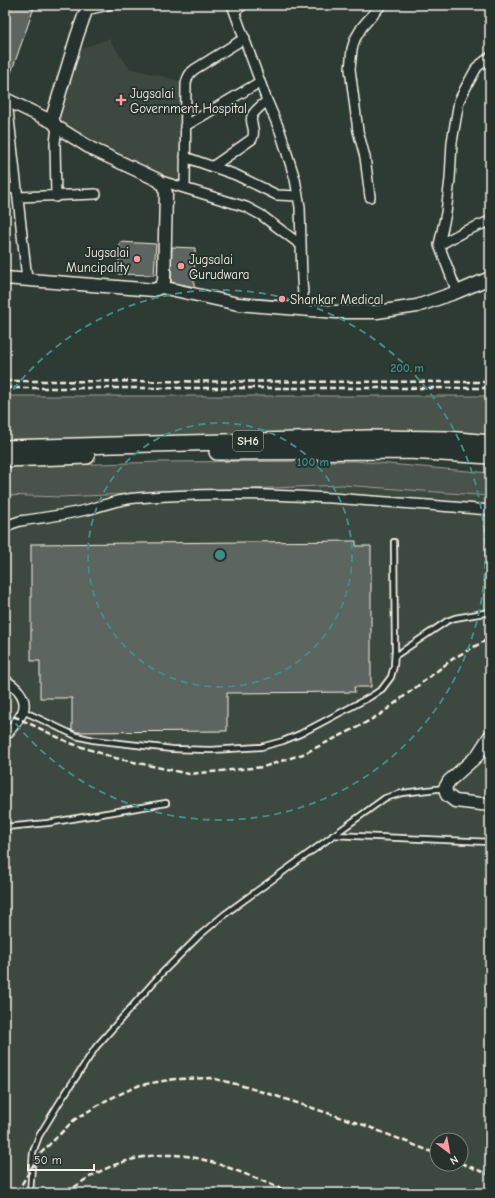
<svg xmlns="http://www.w3.org/2000/svg" width="495" height="1198" font-family="'Comic Neue',sans-serif">
<rect width="100%" height="100%" fill="#2e3b34"/>
<filter id="ink" filterUnits="userSpaceOnUse"><feTurbulence type="fractalNoise" baseFrequency=".025" numOctaves="2"/><feDisplacementMap in="SourceGraphic" scale="8" xChannelSelector="R" yChannelSelector="G"/><feConvolveMatrix kernelMatrix="1 2 1 2 8 2 1 2 1" color-interpolation-filters="sRGB"/></filter>
<g filter="url(#ink)">
<path fill="#3c4841" fill-rule="evenodd" d="M109,39l20,29 52,13 1,103 -24,-8 -64,-30 -39,-27 22,-69z
M343,485l147,11v697h-485v-698l54,2zM437,1140h24v24h-24z"/>
<path fill="#48524c" stroke="#9ea29a" d="M5,396h485v45l-485,2z
M355,461l135,12v23l-147,-11 -284,12 -54,-2v-28l156,-5z"/>
<path fill="#5c655e" stroke="#f4f1e8" d="M5,5h30l-29,82h-1z
M120,242l36,2 -2,31 -36,-1z
M172,247l23,1 -1,39 -23,-5z
M356,541v5h15v141h-17l1,5 -128,1v38l-150,1 -5,-2v-32h-32v-37h-9v-117z"/>
<g fill="none" stroke-linecap="round" stroke-linejoin="round">
<defs>
<path id="service" d="M395,656l52,-35 8,-3 35,-6
M23,711l53,25 17,4 79,9 39,1 50,-3 22,-6 17,-7 70,-37 12,-8 9,-12 3,-11 1,-16 -1,-108
M5,827l43,-4 118,-20
M333,835l157,7
M30,1193l3,-41 6,-16 22,-36 35,-53 65,-73 39,-39 25,-21 160,-116 17,-5 43,-5"/>
<path id="minor" d="M232,5l34,93 14,33 15,48 5,28 2,73 2,29
M86,10l22,-5
M235,11l8,-6
M7,101l20,178
M185,126l75,-44
M185,157l51,18 41,20 21,1
M212,167l40,-28c5,-9 -3,-16 0,-23 3,-6 10,-11 15,-15
M158,180l88,27 15,8 40,30
M5,188l12,1
M185,188l1,-104c1,-7 3,-11 9,-15l50,-31
M18,197l78,-3
M56,197l-1,-54 2,-16
M370,197l-5,-40 -7,-26 -8,-62 2,-20 3,-10 7,-12 19,-22
M439,245l26,-14 25,-10
M457,292l-18,-47 7,-32 4,-34 2,-37 7,-41 7,-14 11,-20 13,-10
M5,529l6,-5 9,-3c22,-3 44,-6 66,-11 16,-4 33,-11 50,-12 118,-10 236,3 354,12
M5,680c10,6 23,17 18,31 -3,8 -10,15 -15,22l-3,-2"/>
<path id="tertiary" d="M5,99l48,23
M5,278l149,12 7,-3 3,-6 2,-88 -3,-8 -5,-5 -66,-31 -35,-22 -4,-5v-7l24,-79 11,-31
M161,287l77,17 98,8h41l40,-6 40,-14 33,-14
M490,736l-13,20 -28,25 -4,7 2,7 8,6 35,4"/>
<path id="primary" d="M5,448l364,-10 78,1 43,4
M217,452l192,-1 81,5
M5,459l82,-3"/>
</defs>
<use href="#service" stroke="#f4f1e8" stroke-width="8"/>
<use href="#minor" stroke="#f4f1e8" stroke-width="12"/>
<use href="#tertiary" stroke="#f4f1e8" stroke-width="15"/>
<use href="#primary" stroke="#f4f1e8" stroke-width="18"/>
<use href="#service" stroke="#26332d" stroke-width="4.5"/>
<use href="#minor" stroke="#26332d" stroke-width="9"/>
<use href="#tertiary" stroke="#26332d" stroke-width="12"/>
<use href="#primary" stroke="#26332d" stroke-width="15"/>
<path stroke="#f4f1e8" stroke-width="2.5" stroke-dasharray="6 3" stroke-linecap="butt" d="M5,381l485,1
M5,388h485
M5,714l13,4 52,25 45,15 74,16 74,-7 40,-13 53,-26 25,-14 73,-56 36,-20
M461,1163l29,12
M17,1192l23,-38 34,-34 31,-19 35,-16 35,-6 36,-1 25,6 40,12 88,29 73,29
M67,1193c28,-23 63,-38 100,-38 6,0 13,0 19,1 36,6 72,24 106,37"/>
</g>
</g>
<g fill="none" stroke="#3d8f86" stroke-width="2" stroke-dasharray="7 5">
<circle cx="220" cy="555" r="132"/>
<path d="M6 399A265 265 0 1 1 6 711"/>
</g>
<g fill="#ff9aa2" stroke="#26332d" stroke-width="1.5">
<path d="M119 94h4v4h4v4h-4v4h-4v-4h-4v-4h4z"/>
<circle cx="137" cy="259" r="4"/>
<circle cx="181" cy="266" r="4"/>
<circle cx="282" cy="299" r="4"/>
</g>
<g text-anchor="middle" stroke-width="4" stroke-linejoin="round" paint-order="stroke">
<rect fill="#26332d" stroke="#b6b8b0" stroke-width="1" x="233" y="431" width="30" height="20" rx="3"/>
<g font-size="12" font-weight="bold" fill="#f4f1e8">
<text x="248" y="445">SH6</text>
</g>
<g font-size="13" fill="#f4f1e8" stroke="#26332d" text-anchor="start">
<text x="130" y="98">Jugsalai<tspan x="130" dy="15">Government Hospital</tspan></text>
<text x="129" y="257" text-anchor="end">Jugsalai<tspan x="129" dy="15">Muncipality</tspan></text>
<text x="189" y="264">Jugsalai<tspan x="189" dy="15">Gurudwara</tspan></text>
<text x="290" y="304">Shankar Medical</text>
</g>
</g>
<circle cx="220" cy="555" r="6" fill="#3d8f86" stroke="#26332d" stroke-width="2"/>
<g font-size="12" text-anchor="middle" font-weight="bold" fill="#3d8f86" stroke="#26332d" stroke-width="4" stroke-linejoin="round" paint-order="stroke">
<text x="407" y="372">200 m</text>
<text x="313" y="466">100 m</text>
</g>
<rect width="495" height="1198" fill="none" stroke="#26332d" stroke-width="20"/>
<rect x="10" y="10" width="475" height="1178" fill="none" stroke="#f4f1e8" stroke-width="1.5" filter="url(#ink)"/>
<g transform="translate(449 1152) rotate(148)"><circle r="19" fill="#26332d" stroke="#787f78"/>
<path d="M0-3L7 15L0 10L-7 15Z" fill="#ff9aa2"/>
<text y="-6" font-size="11" font-weight="bold" text-anchor="middle" fill="#f4f1e8">N</text>
</g>
<path d="M28 1164v6h66v-6" fill="none" stroke="#f4f1e8" stroke-width="2"/>
<text x="34" y="1164" font-size="12" fill="#f4f1e8" stroke="#26332d" stroke-width="3" paint-order="stroke">50 m</text>
</svg>
